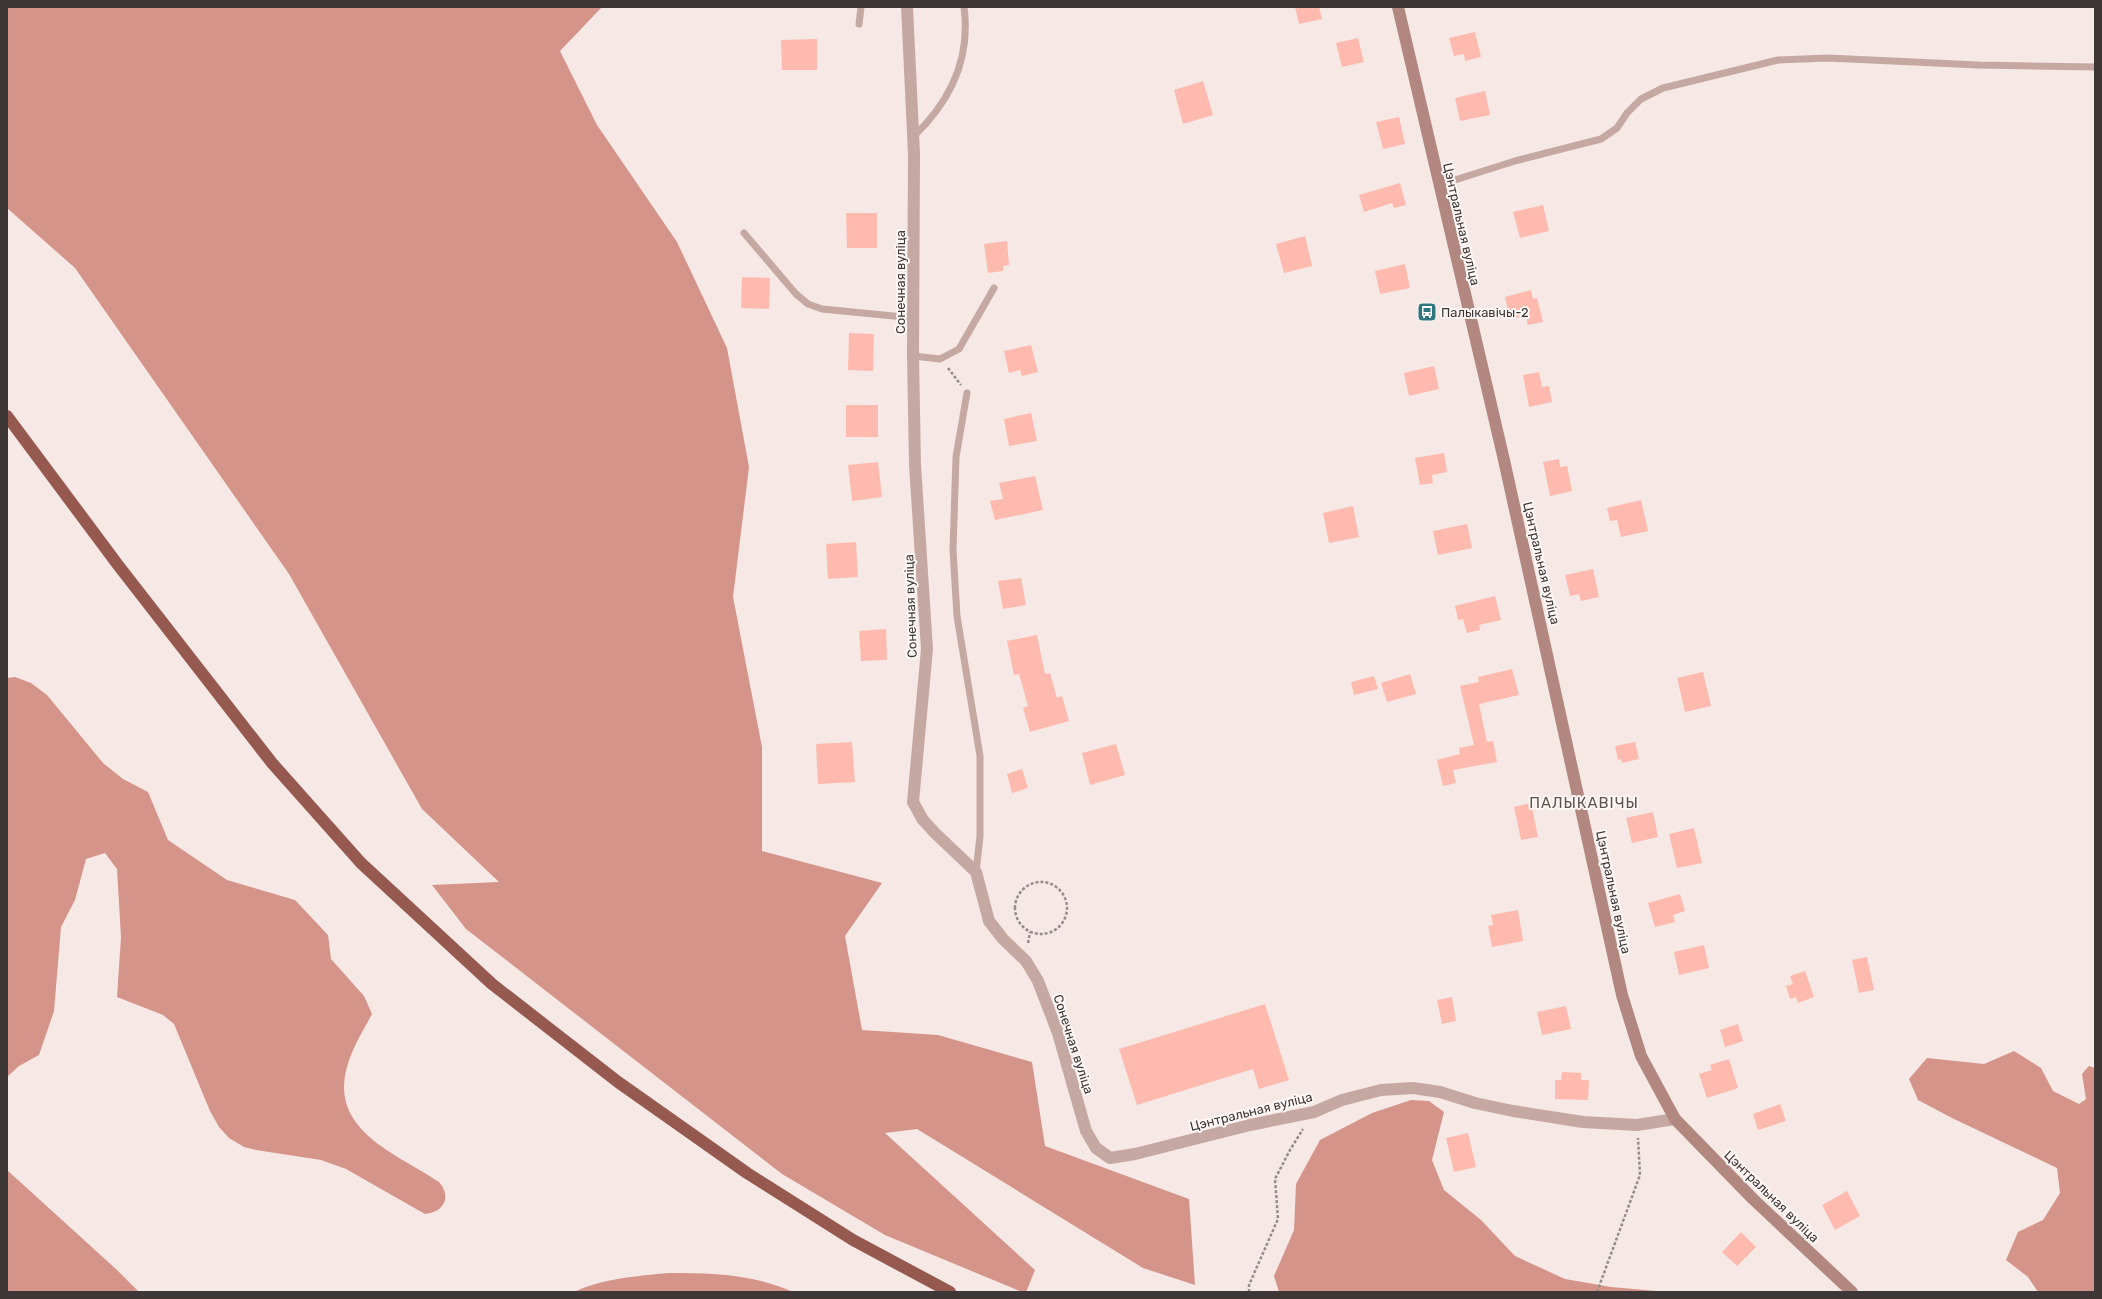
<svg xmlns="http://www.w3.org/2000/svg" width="2102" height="1299" font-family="Rubik,sans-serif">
<rect width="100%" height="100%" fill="#f6e8e5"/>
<path fill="#d59489" d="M7,7h595l-42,44 37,74 80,117 50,106 22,119 -16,130 29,150v104l120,32 -37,53 17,94 76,5 94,27 13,84 144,53 6,86 -52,-17 -226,-139 -32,4 150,137 -9,22h-4l-137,-57 -103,-61 -316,-245 -34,-44 67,-3 -77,-73 -133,-235 -214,-306 -68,-60z
M15,677l16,6 16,12 56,68 20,16 25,13 20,48 59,40 68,20 33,35 3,24 33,37 8,18c-9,17 -20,34 -25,53 -18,64 51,87 92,115 13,15 5,30 -14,32l-79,-45 -25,-9 -65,-10 -12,-3 -15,-9 -10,-11 -9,-16 -36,-87 -11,-9 -46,-18 4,-60 -4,-68 -12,-16 -19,6 -11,41 -14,27 -7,84 -15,44 -20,11 -12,11v-399z
M2014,1051l27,17 12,23 26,13 7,-5 -4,-25 7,-8 6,2v224h-57l-10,-15 -22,-17 12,-28 25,-12 17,-27 -3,-25 -105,-50 -34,-18 -9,-21 18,-21 57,6z
M1411,1100l18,1 15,11 -12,48 12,30 37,30 34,36 50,23 46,8 57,5h-389l-5,-16 20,-46 2,-46 24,-44 52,-27z
M7,1170l110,100 22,22h-132z
M669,1273c42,0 85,1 124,19h-219c30,-14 63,-16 95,-19z"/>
<path fill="#febaae" d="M1295,7h24l3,12 -23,5z
M1475,32l6,25 -16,4 -1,-7 -10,2 -5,-18z
M1358,38l6,24 -22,5 -6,-24z
M817,39v31h-35l-1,-30z
M1203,81l10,34 -30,9 -9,-34z
M1485,91l5,24 -30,6 -5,-23z
M1399,117l6,27 -22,5 -7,-27z
M1400,183l6,22 -12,3 -2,-5 -28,9 -5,-17z
M1543,205l6,26 -29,7 -7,-26z
M846,213h31v35h-30z
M1305,236l7,30 -28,7 -8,-29z
M1007,241l2,24 -6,1v5l-15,2 -4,-29z
M1405,264l5,24 -30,6 -5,-23z
M742,277l28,1 -1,31 -28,-1z
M1531,290l2,9 4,-1 6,24 -15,3 -2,-9 -16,3 -5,-22z
M849,333l25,1 -1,37 -25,-1z
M1031,345l7,27 -16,4 -2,-6 -11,3 -5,-22z
M1434,366l5,23 -30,7 -5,-23z
M1539,372l3,15 7,-1 3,16 -23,5 -6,-32z
M846,405h32v32h-32z
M1031,413l6,28 -28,5 -5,-27z
M1444,453l3,19 -15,3 1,8 -13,2 -5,-27z
M1559,459l1,8 7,-1 5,25 -22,5 -7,-34z
M878,462l4,35 -30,4 -4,-36z
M1035,476l8,34 -48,10 -5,-19 13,-2 -4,-16z
M1641,500l7,31 -27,6 -4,-17 -7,1 -3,-13z
M1353,506l6,31 -30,6 -6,-30z
M1467,524l5,24 -34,7 -5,-24z
M856,542l2,35 -30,2 -2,-35z
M1593,569l6,28 -18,4 -2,-7 -9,2 -5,-21z
M1021,578l5,27 -23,4 -5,-28z
M1495,596l6,24 -22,5 1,5 -13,3 -4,-14 -5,1 -3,-14z
M886,629l1,31 -26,1 -2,-30z
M1037,635l8,39 5,-1 7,25 5,-2 7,25 -39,11 -7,-24 5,-2 -9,-32 -5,1 -7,-34z
M1512,669l7,26 -40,9 8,38 6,-1 4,21 -44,8 3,13 -13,3 -6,-26 23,-6 -1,-6 15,-3 -14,-59 19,-4 -1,-5z
M1703,672l8,34 -26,6 -8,-34z
M1410,674l6,20 -29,8 -6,-19z
M1374,676l4,13 -24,6 -3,-13z
M852,742l3,40 -37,2 -2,-40z
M1635,742l4,17 -17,4 -1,-4 -3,1 -3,-14z
M1116,744l9,31 -35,10 -8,-32z
M1022,769l6,19 -16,5 -5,-19z
M1531,803l7,34 -17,3 -7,-33z
M1653,812l5,25 -26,6 -6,-25z
M1694,828l8,35 -25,5 -8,-34z
M1680,894l5,17 -12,4 2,7 -20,5 -7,-24z
M1518,910l5,31 -31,6 -4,-21 5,-1 -2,-10z
M1704,945l5,23 -30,7 -5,-23z
M1867,957l7,33 -15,3 -7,-33z
M1805,971l9,26 -16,6 -2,-6 -6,2 -4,-13 7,-2 -3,-8z
M1452,997l4,24 -14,3 -5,-24z
M1265,1004l24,76 -30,9 -6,-20 -116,36 -18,-56z
M1566,1006l5,23 -29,6 -5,-23z
M1738,1024l5,17 -18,6 -5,-17z
M1729,1059l9,29 -31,10 -8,-24 13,-4 -2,-5z
M1562,1072l19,1v7h8l-1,20 -33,-1v-19h6z
M1780,1104l6,17 -28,9 -5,-16z
M1468,1133l8,34 -22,5 -8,-34z
M1847,1191l13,25 -25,14 -13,-25z
M1741,1232l15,15 -19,19 -15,-14z"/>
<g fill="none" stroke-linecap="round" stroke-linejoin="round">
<path stroke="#958c8a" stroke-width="2.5" stroke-dasharray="3 2" stroke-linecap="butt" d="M948,368l13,17
M1015 908a26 26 0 1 1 52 0a26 26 0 1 1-52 0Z
M1028,943l2,-11
M1249,1292v-7l29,-66 -3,-40 15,-29 13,-21
M1597,1292l43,-117 -2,-37"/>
<path stroke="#c6a8a2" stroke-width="7" d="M859,24l2,-17
M913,137c37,-35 58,-78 51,-130
M1439,185l76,-24 86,-22 16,-11 10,-15 14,-14 22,-11 115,-28 50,-2 150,7 117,2
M744,233l52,61 12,10 14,5 92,9
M913,356l27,3 19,-10 35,-61
M967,393l-11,64 -3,93 4,66 23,140v80l-4,36"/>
<path stroke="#c6a8a2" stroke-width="12" d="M907,7l7,147 -1,202 2,109 12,184 -14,153 10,18 12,13 41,39 13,49 14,18 23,22 12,20 20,52 28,98 10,17 14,10 25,-4 115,-29 64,-13 28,-12 39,-10 32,-2 27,4 35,11 38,8 70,11 54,3 38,-6"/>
<path stroke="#b2877f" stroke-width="12" d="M1398,7l106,453 118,535 19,61 34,63 78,80 99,93"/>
<path stroke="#955950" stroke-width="12" d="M7,416l111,149 154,198 89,100 131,121 126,98 129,91 106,67 97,52"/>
</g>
<defs>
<symbol id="bus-square" viewBox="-11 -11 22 22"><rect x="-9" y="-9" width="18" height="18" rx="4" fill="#2e7580" stroke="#fdf8f6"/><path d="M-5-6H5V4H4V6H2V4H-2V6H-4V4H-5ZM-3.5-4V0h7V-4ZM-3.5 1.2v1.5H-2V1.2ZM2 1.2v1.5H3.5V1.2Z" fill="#fff"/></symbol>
</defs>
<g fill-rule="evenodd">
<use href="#bus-square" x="1416" y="301" width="22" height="22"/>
</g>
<g text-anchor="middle" stroke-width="4" stroke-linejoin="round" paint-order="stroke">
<g font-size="13" fill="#3d3837" stroke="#fdf8f6">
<text transform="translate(1462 224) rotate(77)" y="5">Цэнтральная вуліца</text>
<text transform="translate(900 282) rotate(-90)" y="5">Сонечная вуліца</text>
<text transform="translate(1542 563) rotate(77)" y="5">Цэнтральная вуліца</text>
<text transform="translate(910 606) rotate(-92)" y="5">Сонечная вуліца</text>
<text transform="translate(1614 892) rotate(78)" y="5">Цэнтральная вуліца</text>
<text transform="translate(1074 1044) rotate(72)" y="5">Сонечная вуліца</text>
<text transform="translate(1251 1111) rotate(-14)" y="5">Цэнтральная вуліца</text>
<text transform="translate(1772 1196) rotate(44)" y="5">Цэнтральная вуліца</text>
</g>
<g font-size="13" fill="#3d3837" stroke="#fdf8f6" text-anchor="start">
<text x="1441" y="317">Палыкавічы-2</text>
</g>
<g font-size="15" letter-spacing="1" fill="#5e5250" stroke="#fdf8f6">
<text x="1584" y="808">ПАЛЫКАВІЧЫ</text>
</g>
</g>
<rect width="2102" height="1299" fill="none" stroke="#3d3837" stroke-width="16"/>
</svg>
